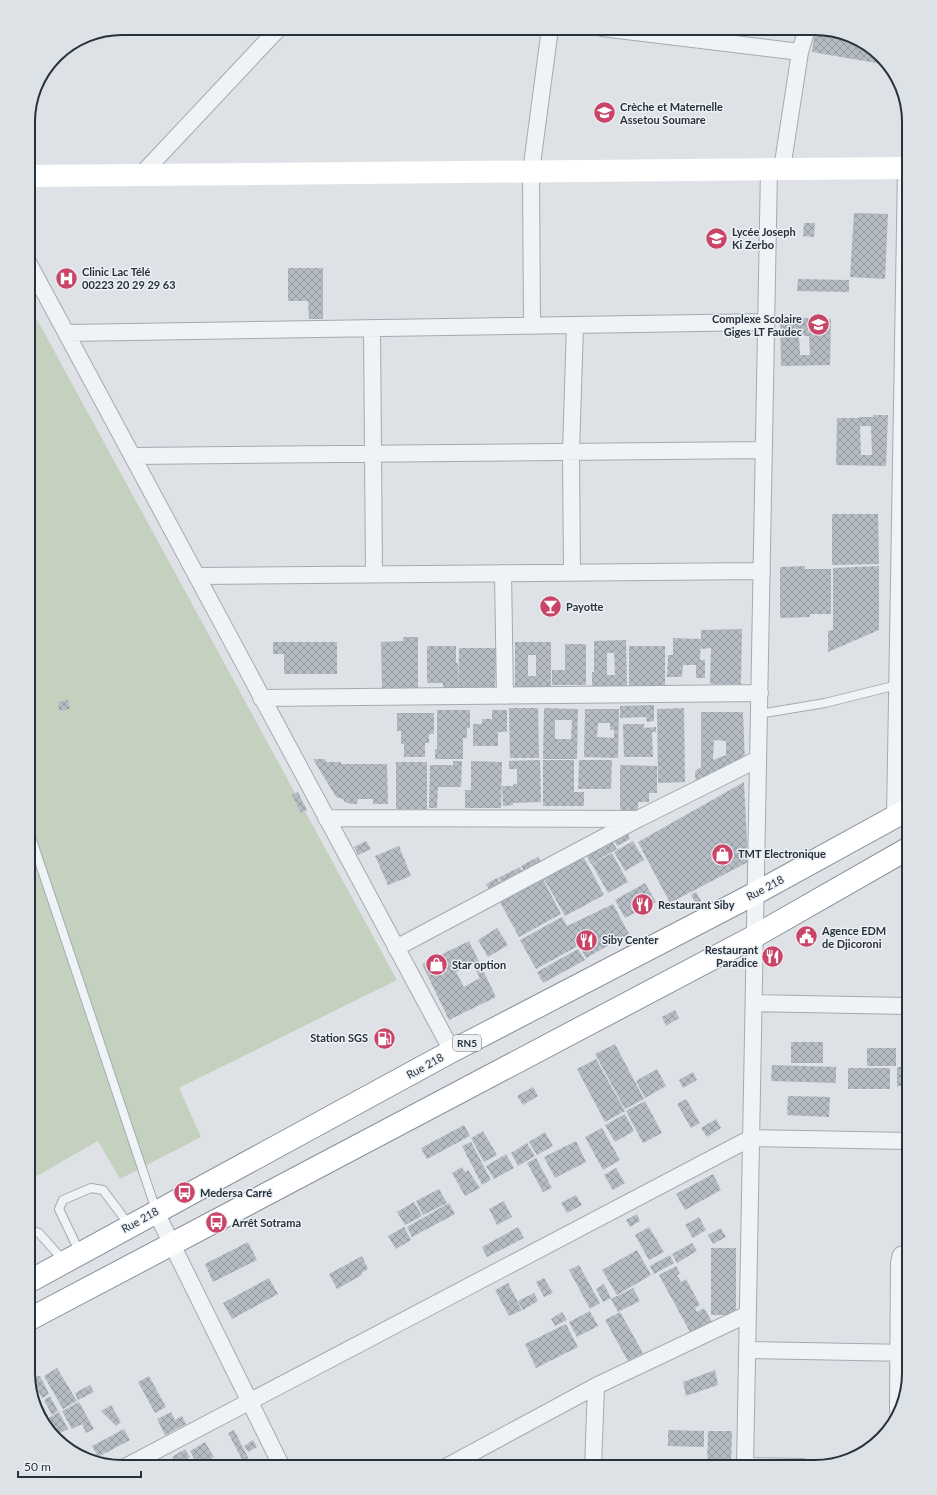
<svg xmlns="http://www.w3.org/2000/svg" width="937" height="1495" font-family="Lato,sans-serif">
<defs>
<pattern id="building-cross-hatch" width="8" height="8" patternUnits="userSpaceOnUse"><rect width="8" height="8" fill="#b5bcc4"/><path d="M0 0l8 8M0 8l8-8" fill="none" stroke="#9399a0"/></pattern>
</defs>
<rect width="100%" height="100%" fill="#dee2e7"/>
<path fill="#c5d1bf" d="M28,303l369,677 -218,108 22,49 -81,42 -22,-38 -70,40z"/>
<path fill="url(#building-cross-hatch)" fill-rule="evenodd" d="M815,28h7l46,16 15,17 -1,3 -70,-12z
M854,213l34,1 -3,65 -35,-2z
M804,223h11l-1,14 -11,-1z
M288,268h35v51h-14l-1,-18h-20z
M798,279l51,1v12l-52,-1z
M780,317l51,2 -1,46 -49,1zM799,336h10l1,19h-10z
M873,415h15l-2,51 -50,-1 1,-47h22v-1h14zM860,426h11l1,29h-11z
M832,514h46l1,50 -47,1z
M805,566v3h26v45h-21v3l-30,1v-51z
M879,566v64l-51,22v-21l5,-1v-62z
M742,629l-1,55h-31l1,-36 -10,1v-19z
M403,637h15v53h-36l-1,-48 22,-1z
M673,638l28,1 -1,21h5v18h-9v-13h-13l-1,12h-15l1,-22h5z
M626,640l1,47 -35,1v-16h2v-31zM607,653h7l1,22h-8z
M273,642h64v32h-53v-20h-11z
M515,642h36v48h-36zM528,655h8v21h-8z
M565,644h21v41h-34v-15h13z
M427,646h29v17h2v27h-15v-7h-16z
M629,646h36v42h-36z
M459,648h37l-1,44 -37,-1z
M68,700l2,9 -11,2 -1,-9z
M654,705v16l-7,1 -1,-5 -26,1v-12z
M509,708h29l1,50h-29z
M544,708l34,1 -1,50h-34zM555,720h17l-1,19h-16z
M684,708l1,74 -27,1 -1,-74z
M585,709h34l-1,49 -34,-1zM598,723h12v7h4v8l-17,-1z
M437,710h33v18h-3v10h-4v21h-28v-10h2z
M492,710h15v22h-9v14h-25v-22h9v-5h10z
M701,712h42l2,51 -49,27 -1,-19 6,-4zM714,740l12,1v14l-13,5z
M397,713h37v21h-5v9h-4v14h-21v-13h-3v-13h-4z
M623,724h21v4l12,-1v5h-4l1,25h-29z
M313,759h12l1,3h15v2h46l1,40h-15v-5h-15l-1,5h-6l-6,-2 -2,-3 -7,-2z
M540,760l1,42 -28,1v2l-10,1 -1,-20h11v-2h4v-15h-8v-8z
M543,760h31v32h10v14h-41z
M579,760h33l-1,29h-33z
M453,761h9l-1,26h-23l-1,21h-8l1,-43h23z
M471,761l31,1 -1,46h-36v-18h6z
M396,762h31v47h-31z
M620,765l37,1v27h-8v9h-11v10h-18z
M744,782l4,80 -78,41 -32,-61z
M298,792l9,18 -6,3 -9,-18z
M627,833l3,6 -13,7 -3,-6z
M366,841l5,8 -13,6 -4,-8z
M612,841l5,8 -26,15 -5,-9z
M633,841l11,19 -19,11 -11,-19z
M399,846l12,30 -23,9 -13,-29z
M612,853l16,29 -20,11 -16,-29z
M583,856l21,39 -39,21 -22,-39z
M538,857l5,8 -17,9 -5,-8z
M520,867l4,8 -21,11 -5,-8z
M497,878l4,7 -11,6 -4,-7z
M543,879l18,35 -42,23 -19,-35z
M645,883l11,19 -31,16 -10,-18z
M696,892l5,9 -5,3 -5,-9z
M613,904l16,30 -43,24 -9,-16 1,4 -42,23 -16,-29 42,-23 5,9z
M497,928l11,17 -20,12 -10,-17z
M469,941l27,56 -47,23 -27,-56zM472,963l8,15 -16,9 -8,-15z
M578,949l7,11 -42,23 -6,-11z
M675,1010l4,8 -13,8 -4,-9z
M791,1042h32v21h-32z
M615,1044l29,55 -19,10 -30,-55z
M867,1048h29v18h-29z
M596,1059l29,52 -20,11 -28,-53z
M772,1065l64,2v16l-65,-2z
M897,1067h12v19h-12z
M848,1068h42v21h-42z
M657,1069l9,17 -21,12 -9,-17z
M693,1072l4,8 -14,8 -4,-8z
M533,1087l5,9 -15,9 -6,-9z
M788,1096l42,1 -1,20 -42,-2z
M686,1099l14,24 -9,5 -14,-24z
M645,1101l17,32 -19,10 -17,-32z
M625,1114l9,17 -19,11 -10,-17z
M716,1119l5,9 -14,9 -6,-9z
M464,1125l6,11 -43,23 -6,-11z
M602,1128l18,32 -17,10 -18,-33z
M483,1131l14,24 -13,7 -13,-24z
M545,1132l8,14 -16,9 -8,-13z
M576,1141l10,21 -31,16 -11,-21z
M471,1142l20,38 -9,5 -20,-39z
M527,1143l8,13 -17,10 -7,-13z
M506,1154l8,14 -20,11 -8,-13z
M536,1158l16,30 -9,4 -16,-29z
M462,1167l3,5 3,-2 12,18 -15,8 -13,-23z
M616,1168l9,15 -12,7 -9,-15z
M713,1174l8,16 -36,20 -9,-16z
M439,1189l8,14 -24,12 -7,-14z
M576,1195l6,10 -15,8 -6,-10z
M504,1201l8,16 -15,8 -8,-16z
M414,1202l8,14 -17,9 -8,-13z
M449,1203l6,11 -43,23 -5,-10z
M637,1214l3,7 -10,6 -4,-7z
M699,1217l7,13 -13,8 -8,-13z
M404,1227l7,13 -15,9 -8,-13z
M518,1227l6,11 -37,19 -5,-10z
M649,1227l15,25 -15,8 -14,-25z
M721,1228l5,9 -13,7 -5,-9z
M248,1242l9,18 -44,22 -8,-18z
M692,1243l5,8 -20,12 -5,-9z
M711,1248h25v67h-25z
M637,1250l14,25 -34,20 -15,-25z
M670,1255l4,8 -20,11 -4,-8z
M362,1256l6,13 -7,4 1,2 -25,14 -8,-15z
M579,1265l21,38 -10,6 -21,-39z
M676,1266l4,8 -3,1 4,7 5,-3 14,26 -5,3 2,4 7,-4 8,14 -21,12 -32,-59z
M269,1278l9,16 -46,25 -9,-16z
M544,1278l9,15 -9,4 -8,-15z
M508,1283l14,27 -13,6 -14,-26z
M604,1284l7,14 -8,4 -7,-13z
M633,1288l7,13 -22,11 -7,-13z
M534,1293l4,8 -15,9 -5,-9z
M590,1311l8,15 -21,11 -8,-15z
M562,1312l5,8 -12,6 -4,-7z
M620,1312l23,41 -15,8 -23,-41z
M566,1324l12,23 -42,21 -11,-24z
M57,1368l20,33 -14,8 -19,-33z
M715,1370l3,15 -32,11 -3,-14z
M40,1376l9,18 -7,4 -11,-21z
M149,1376l17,31 -11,6 -17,-31z
M90,1385l4,7 -16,8 -3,-7z
M50,1396l8,15 -6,4 -8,-15z
M79,1402l15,27 -8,4 -4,-9 -10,5 -10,-18z
M111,1405l10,17 -5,4 -15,-15z
M44,1408l4,8 -6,4 -4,-5 -1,-4z
M59,1412l9,17 -12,6 -13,-14z
M171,1412l4,8 7,-4 4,8 -21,11 -8,-16z
M124,1429l6,11 -32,17 -6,-11z
M234,1430l18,35 1,2h-7l-18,-34z
M668,1430l36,1v16l-36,-1z
M708,1431h24l-1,36h-24z
M253,1440l4,7 -9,5 -4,-6z
M205,1442l9,15 -16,9 -8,-15z
M185,1449l5,8 -12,8 -6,-8z
M172,1460l4,7h-17z
M621,1460l40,1v6h-40z
M663,1461l28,1v5h-28z"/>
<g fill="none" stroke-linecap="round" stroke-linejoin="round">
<defs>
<path id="lane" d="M759,714l66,-11 72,-18
M28,828l128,382
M28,1229l11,4 25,28
M80,1253l-21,-44 4,-9 28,-12 12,2 27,36"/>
<path id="street" d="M602,28l198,24
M782,169l18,-117 7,-24
M141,175l138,-147
M28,262l424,789
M532,326l-1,-154 19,-144
M372,328l2,246
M67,333l700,-11
M133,456l631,-6
M503,573l2,123
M572,573l-1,-121 4,-127
M198,576l564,-5
M261,698l499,-5
M895,817l11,-649
M326,818l311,1
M396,948l242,-129 120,-60
M754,1003l155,3
M156,1212l126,255
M747,1350l162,3
M898,1411l1,-148 2,-8 8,-3
M745,1466l58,1
M125,1467l626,-329 158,3
M446,1467l150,-81 152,-72
M593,1467l3,-81
M745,1467l24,-1298"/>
<path id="highway" d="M28,1282l424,-231 304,-158 153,-84
M28,1320l727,-384 154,-88"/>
</defs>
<use href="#lane" stroke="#a3aab1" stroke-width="10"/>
<use href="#street" stroke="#a3aab1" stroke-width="18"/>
<use href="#highway" stroke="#85919d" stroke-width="24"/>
<use href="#lane" stroke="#f0f3f5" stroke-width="8"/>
<use href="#street" stroke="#f0f3f5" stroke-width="16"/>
<path stroke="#fff" stroke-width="22" d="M28,176l881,-8"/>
<use href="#highway" stroke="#fff" stroke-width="22"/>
</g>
<defs>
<symbol id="school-disc" viewBox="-11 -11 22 22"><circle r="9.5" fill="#ca4467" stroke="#edf1f5"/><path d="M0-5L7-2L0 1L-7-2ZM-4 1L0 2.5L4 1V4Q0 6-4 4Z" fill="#fff"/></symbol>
<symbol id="hospital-disc" viewBox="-11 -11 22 22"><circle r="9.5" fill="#ca4467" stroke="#edf1f5"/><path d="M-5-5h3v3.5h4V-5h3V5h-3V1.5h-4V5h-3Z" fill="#fff"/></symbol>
<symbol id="bar-disc" viewBox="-11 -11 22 22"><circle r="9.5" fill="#ca4467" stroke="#edf1f5"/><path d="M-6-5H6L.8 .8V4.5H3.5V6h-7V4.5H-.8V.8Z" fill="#fff"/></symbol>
<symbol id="shop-disc" viewBox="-11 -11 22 22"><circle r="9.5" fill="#ca4467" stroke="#edf1f5"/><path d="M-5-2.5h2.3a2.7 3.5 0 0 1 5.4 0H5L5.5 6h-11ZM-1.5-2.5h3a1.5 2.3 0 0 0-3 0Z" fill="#fff"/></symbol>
<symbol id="restaurant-disc" viewBox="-11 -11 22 22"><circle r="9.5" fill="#ca4467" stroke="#edf1f5"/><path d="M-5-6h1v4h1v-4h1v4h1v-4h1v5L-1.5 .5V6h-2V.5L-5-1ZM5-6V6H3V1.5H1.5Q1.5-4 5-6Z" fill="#fff"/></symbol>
<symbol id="civic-disc" viewBox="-11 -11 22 22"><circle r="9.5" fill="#ca4467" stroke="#edf1f5"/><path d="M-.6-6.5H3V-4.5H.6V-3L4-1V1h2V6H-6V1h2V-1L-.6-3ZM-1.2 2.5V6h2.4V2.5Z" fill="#fff"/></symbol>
<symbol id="fuel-disc" viewBox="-11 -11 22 22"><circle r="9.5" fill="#ca4467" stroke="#edf1f5"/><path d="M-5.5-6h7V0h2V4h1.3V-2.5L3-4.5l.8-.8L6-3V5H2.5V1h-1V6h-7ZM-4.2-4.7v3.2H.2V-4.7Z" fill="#fff"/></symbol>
<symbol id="bus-disc" viewBox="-11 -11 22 22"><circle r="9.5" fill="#ca4467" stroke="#edf1f5"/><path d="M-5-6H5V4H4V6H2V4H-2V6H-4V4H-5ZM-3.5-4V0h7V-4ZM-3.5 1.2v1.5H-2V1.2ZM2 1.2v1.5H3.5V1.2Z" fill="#fff"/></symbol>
</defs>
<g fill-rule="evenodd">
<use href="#school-disc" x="592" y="100" width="25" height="25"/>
<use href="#school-disc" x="704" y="226" width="25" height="25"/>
<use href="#hospital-disc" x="54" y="266" width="25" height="25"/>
<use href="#school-disc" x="806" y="312" width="25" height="25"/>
<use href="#bar-disc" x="538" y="594" width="25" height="25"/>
<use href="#shop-disc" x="710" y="842" width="25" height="25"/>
<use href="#restaurant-disc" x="630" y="892" width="25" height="25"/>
<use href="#civic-disc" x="794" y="924" width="25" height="25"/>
<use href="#restaurant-disc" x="574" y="928" width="25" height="25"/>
<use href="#restaurant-disc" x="760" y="944" width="25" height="25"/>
<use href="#shop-disc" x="424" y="952" width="25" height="25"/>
<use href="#fuel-disc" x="372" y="1026" width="25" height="25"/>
<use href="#bus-disc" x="172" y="1180" width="25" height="25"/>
<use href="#bus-disc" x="204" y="1210" width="25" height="25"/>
</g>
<g text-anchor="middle" stroke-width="3" stroke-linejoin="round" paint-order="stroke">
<rect fill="#edf1f5" stroke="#626b74" stroke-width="1" x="453" y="1035" width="28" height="16" rx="3"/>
<g font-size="10" font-weight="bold" fill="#27323d">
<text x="467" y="1047">RN5</text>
</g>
<g font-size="11" font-weight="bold" fill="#27323d" stroke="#edf1f5" text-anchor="start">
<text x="620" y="111">Crèche et Maternelle<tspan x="620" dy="13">Assetou Soumare</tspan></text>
<text x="732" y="236">Lycée Joseph<tspan x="732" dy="13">Ki Zerbo</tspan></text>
<text x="82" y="276">Clinic Lac Télé<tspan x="82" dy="13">00223 20 29 29 63</tspan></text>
<text x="802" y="323" text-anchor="end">Complexe Scolaire<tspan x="802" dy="13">Giges LT Faudec</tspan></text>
<text x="566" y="611">Payotte</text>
<text x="738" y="858">TMT Electronique</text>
<text x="658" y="909">Restaurant Siby</text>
<text x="822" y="935">Agence EDM<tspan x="822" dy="13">de Djicoroni</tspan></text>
<text x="602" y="944">Siby Center</text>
<text x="758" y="954" text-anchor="end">Restaurant<tspan x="758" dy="13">Paradice</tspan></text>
<text x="452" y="969">Star option</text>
<text x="368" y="1042" text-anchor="end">Station SGS</text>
<text x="200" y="1197">Medersa Carré</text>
<text x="232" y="1227">Arrêt Sotrama</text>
</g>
<g font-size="11" fill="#27323d" stroke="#edf1f5">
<text transform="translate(765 888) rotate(-28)" y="4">Rue 218</text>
<text transform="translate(425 1066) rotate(-29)" y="4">Rue 218</text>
<text transform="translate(140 1220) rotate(-29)" y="4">Rue 218</text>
</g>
</g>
<path d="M0 0H937V1495H0ZM122 35H815A87 87 0 0 1 902 122V1373A87 87 0 0 1 815 1460H122A87 87 0 0 1 35 1373V122A87 87 0 0 1 122 35Z" fill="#dde2e6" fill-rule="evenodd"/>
<path fill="none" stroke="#27323d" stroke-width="2" d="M122 35H815A87 87 0 0 1 902 122V1373A87 87 0 0 1 815 1460H122A87 87 0 0 1 35 1373V122A87 87 0 0 1 122 35Z"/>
<path d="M18 1471v6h123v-6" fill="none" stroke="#27323d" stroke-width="2"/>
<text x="24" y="1471" font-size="12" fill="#27323d" stroke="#edf1f5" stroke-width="3" paint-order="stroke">50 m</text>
</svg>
